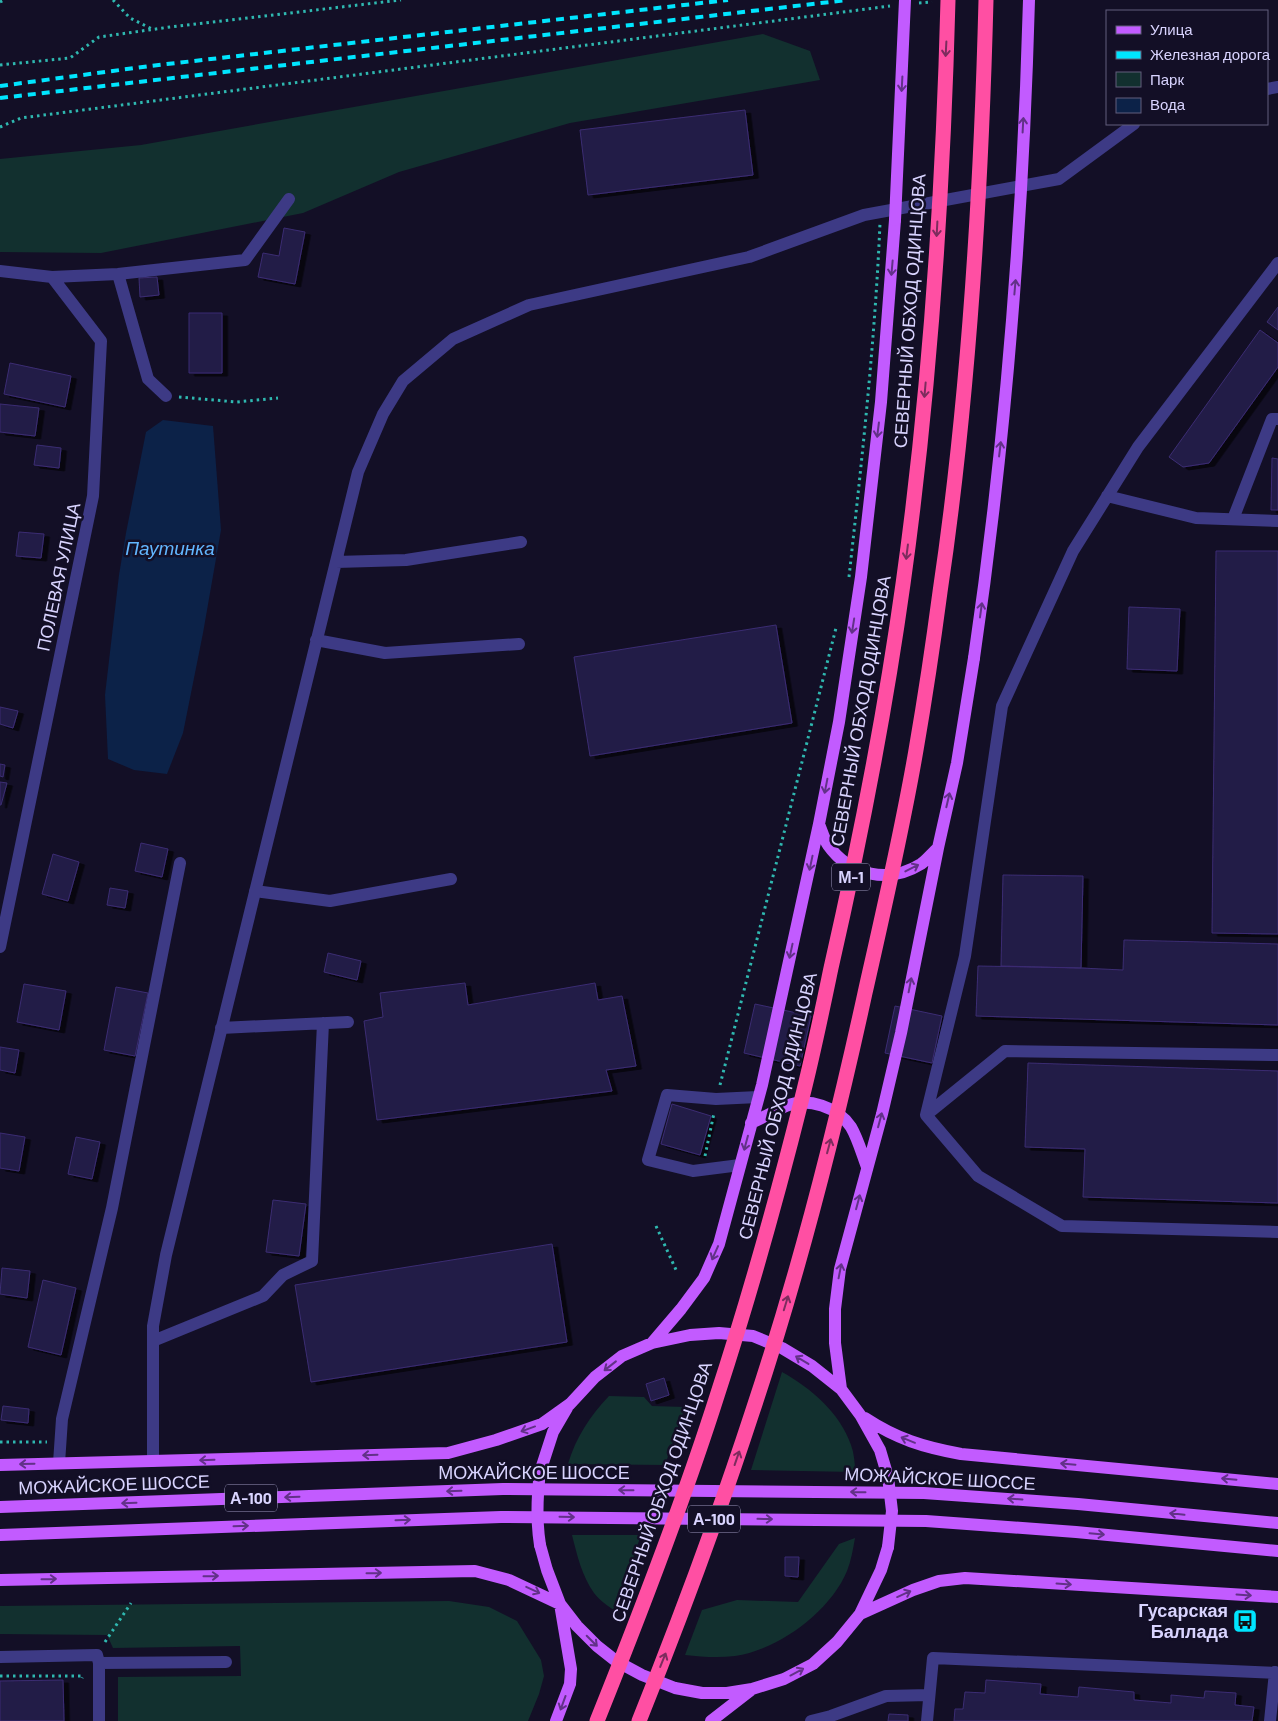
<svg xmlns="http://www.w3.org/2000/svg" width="1278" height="1721" font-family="Barlow,sans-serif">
<defs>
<filter id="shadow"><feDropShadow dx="5.5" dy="3" stdDeviation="0" flood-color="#0009"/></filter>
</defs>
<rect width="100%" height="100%" fill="#130f26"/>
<path fill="#12302f" d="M763,34l47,17 10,29 -250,43 -171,49 -96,41 -202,40 -101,-1v-93l141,-14z
M782,1372c29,16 58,41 69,73 3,8 4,18 4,27l-104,-2z
M609,1396l35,1 8,9 33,1 -20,58 -97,-1c8,-27 22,-48 41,-68z
M572,1535h69l-26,76c-7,-5 -16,-11 -21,-18 -12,-17 -17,-38 -22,-58z
M855,1538c-2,11 -4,23 -8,33 -17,41 -69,79 -112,85 -16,2 -33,1 -50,-1l17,-45 35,-10 61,2 41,-58z
M449,1601l40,6 28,14 24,39 3,16 -5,18 -11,27h-410v-44l123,-1 -1,-30 -127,2 -6,-13 -107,-1v-28z"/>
<path fill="#0c2248" d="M163,420l50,6 8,104 -18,103 -20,100 -16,41 -33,-4 -26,-11 -3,-64 14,-120 7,-42 20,-101z"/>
<path fill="#241b47" stroke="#3b2d73" filter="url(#shadow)" d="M745,110l8,65 -165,20 -8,-65z
M284,228l21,4 -10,52 -37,-7 5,-24 16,3z
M157,277l2,18 -19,2 -1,-19z
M1278,307v23l-11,-8z
M189,313h33v60h-33z
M1260,330l18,13v24l-69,96 -26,4 -14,-10z
M10,363l61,13 -6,31 -61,-13z
M0,404l39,4 -4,28 -35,-4z
M37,445l24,3 -2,20 -25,-3z
M1272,458l6,1v51h-7z
M19,532l25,2 -3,24 -25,-2z
M1216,551h62v383l-66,-1z
M1129,607l51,2 -3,62 -50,-2z
M776,625l16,98 -202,33 -16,-99z
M0,707l18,4 -5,17 -13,-4z
M0,764l5,1 -2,12 -3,-1z
M0,782l7,1 -6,22h-1z
M141,843l27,6 -6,28 -27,-6z
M53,854l26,8 -11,39 -26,-7z
M1003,875l80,1 -2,92 -80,-2z
M110,888l18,3 -3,17 -18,-3z
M1124,940l154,4v81l-302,-9 2,-50 103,2 42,2z
M328,953l33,8 -4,19 -33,-8z
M465,983l3,22 127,-22 3,17 24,-4 14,70 -30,4 6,21 -235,29 -13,-99 19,-4 -3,-24z
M24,984l42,7 -7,39 -42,-8z
M116,987l32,6 -13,63 -31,-6z
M755,1004l56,12 -11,50 -56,-13z
M895,1006l47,10 -10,47 -47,-10z
M0,1047l19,3 -4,23 -15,-3z
M1028,1063l250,8v132l-195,-6 2,-48 -60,-2z
M672,1104l39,12 -11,39 -39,-11z
M0,1133l25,4 -6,34 -19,-3z
M76,1137l24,5 -8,37 -24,-5z
M273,1200l33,4 -7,52 -33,-4z
M552,1244l15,98 -256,40 -16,-97z
M2,1268l28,3 -3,27 -27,-4z
M43,1280l33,8 -15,67 -33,-8z
M664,1378l5,17 -18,6 -5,-17z
M3,1406l26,3 -1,14 -27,-3z
M785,1557h14l-1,20 -13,-1z
M63,1680l1,41h-64v-40z
M986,1680l55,4 -1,10 38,3 1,-10 55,5v8l37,3v-8l33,3 1,-7 31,2 -1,12 19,2 -2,14h-298l1,-12h8l2,-17 20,1z
M889,1714l19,1v6h-20z"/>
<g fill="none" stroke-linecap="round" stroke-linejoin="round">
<path stroke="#2fb8b0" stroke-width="3" stroke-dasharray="2.5 4" stroke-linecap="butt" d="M113,0l17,18 24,12
M0,2l4,-2
M919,3l13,-1
M0,65l70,-7 29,-21 71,-10 231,-27
M0,127l21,-9 869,-112
M179,397l58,5 41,-4
M720,1085l116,-457
M705,1156l9,-43
M656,1226l21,46
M0,1442h47
M105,1642l26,-39
M0,1676h83l-1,2"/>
<path stroke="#3d3a85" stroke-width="12" d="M1267,89l11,-2
M0,271l52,6 49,64 -8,155 -93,451
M118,274l30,105 18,17
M52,277l66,-3 127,-14 44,-61
M1107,496l89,22 82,3
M1233,519l39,-100h6
M336,562l70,-2 115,-18
M316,640l69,13 134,-9
M255,891l75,10 121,-22
M221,1028l127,-6
M926,1115l39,-159 37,-250 71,-155 65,-104 140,-184
M926,1115l52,61 84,50 216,6
M926,1115l79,-64 273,4
M740,1165l-47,6 -45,-11 19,-65 49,4 42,-2
M153,1341l110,-45 20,-21 29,-14 11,-238
M153,1461v-135l13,-71 192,-783 25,-58 20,-33 50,-42 76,-34 220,-48 115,-42 195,-36 75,-55
M59,1463l3,-44 50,-211 68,-345
M0,1657l97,-2 2,8v58
M99,1663l127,-1
M811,1721l20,-5 55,-20 43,-1
M927,1721l6,-63 345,15
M1270,1721l5,-49"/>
<path stroke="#c25bff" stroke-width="12" d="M819,824c3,7 5,15 9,21 22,31 61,39 93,19 6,-4 11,-11 17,-16
M751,1123c12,-5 23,-12 35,-17 22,-9 52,1 65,21 7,12 11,27 16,40
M652,1343l29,-34 23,-31 15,-34 43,-159 57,-261 20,-102 22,-145 20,-175 14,-182
M841,1389l-6,-46v-34l5,-40 42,-155 19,-81 37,-185 19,-85 17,-105
M865,1418c32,21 58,29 96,36l317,30
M0,1465l448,-12 48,-13 46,-16 28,-20 25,-27 27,-21 30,-13 38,-8 29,-2 34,3 29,12 30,18 29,23 20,27 19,34 8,27
M540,1472l13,-40 14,-24
M0,1507l503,-18 421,4 154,11 200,19
M0,1535l501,-18 425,4 150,11 202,19
M540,1545l7,25 13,34 11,65 -1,15 -14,37
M0,1580l475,-9 34,9 51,24 17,22 20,20 19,15 26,14 33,13 27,5h25l25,-4 32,-10 29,-15 24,-22 23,-28 21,-44 7,-23
M860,1614l53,-24 26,-9 26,-3 313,19
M711,1721l40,-31"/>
<path stroke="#00e5ff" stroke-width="4" stroke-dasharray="8 6" stroke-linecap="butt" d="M0,86l150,-20 578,-66
M0,98l847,-98"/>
<path stroke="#2fb8b0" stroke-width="3" stroke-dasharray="2.5 4" stroke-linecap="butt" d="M849,577c13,-118 26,-236 31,-354"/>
<path stroke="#c25bff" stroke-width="12" d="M895,220l10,-220
M974,658c32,-218 49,-438 55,-658
M540,1472c-3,25 -4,48 0,73
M888,1477l4,34 -4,36"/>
<path stroke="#ff4fa3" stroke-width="15" d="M597,1721c43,-107 85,-215 120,-325 32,-98 60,-198 85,-298 11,-43 20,-87 29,-130 29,-127 54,-255 72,-384 27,-193 40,-389 45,-584
M639,1721c41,-102 79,-204 113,-308 46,-137 82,-278 113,-420 18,-80 37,-161 51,-243 9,-52 17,-105 24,-158 29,-195 41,-394 46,-592"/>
</g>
<defs><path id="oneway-shaft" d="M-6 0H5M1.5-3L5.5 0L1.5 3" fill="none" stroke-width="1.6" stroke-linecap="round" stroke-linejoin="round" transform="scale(1.25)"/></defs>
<g stroke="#7d2c5e">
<use href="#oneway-shaft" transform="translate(946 49) rotate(93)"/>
<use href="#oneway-shaft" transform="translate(937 229) rotate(93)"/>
<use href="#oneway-shaft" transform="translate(925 390) rotate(95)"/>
<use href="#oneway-shaft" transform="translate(907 552) rotate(97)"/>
<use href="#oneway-shaft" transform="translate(829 1146) rotate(-75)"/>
<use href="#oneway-shaft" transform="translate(786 1303) rotate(-73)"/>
<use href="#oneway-shaft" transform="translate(737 1458) rotate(-71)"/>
<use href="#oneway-shaft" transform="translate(663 1660) rotate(-68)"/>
</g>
<g stroke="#623188">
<use href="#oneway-shaft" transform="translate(902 84) rotate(93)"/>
<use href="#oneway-shaft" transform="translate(1023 125) rotate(-87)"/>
<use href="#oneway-shaft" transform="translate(892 268) rotate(95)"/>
<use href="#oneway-shaft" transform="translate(1015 287) rotate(-85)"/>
<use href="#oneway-shaft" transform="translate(878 430) rotate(97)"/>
<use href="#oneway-shaft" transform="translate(1000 449) rotate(-83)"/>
<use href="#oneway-shaft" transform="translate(981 610) rotate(-82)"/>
<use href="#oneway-shaft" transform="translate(853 626) rotate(99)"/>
<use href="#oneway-shaft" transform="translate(826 786) rotate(101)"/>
<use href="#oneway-shaft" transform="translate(948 800) rotate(-77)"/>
<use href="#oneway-shaft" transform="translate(811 863) rotate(102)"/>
<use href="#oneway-shaft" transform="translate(912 868) rotate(-27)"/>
<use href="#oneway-shaft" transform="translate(791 951) rotate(102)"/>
<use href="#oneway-shaft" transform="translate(910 985) rotate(-79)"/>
<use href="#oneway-shaft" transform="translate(880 1120) rotate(-75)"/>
<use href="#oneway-shaft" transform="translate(746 1143) rotate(105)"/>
<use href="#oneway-shaft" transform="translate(858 1202) rotate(-75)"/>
<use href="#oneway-shaft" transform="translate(715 1253) rotate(114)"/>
<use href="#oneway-shaft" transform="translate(840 1271) rotate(-79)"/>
<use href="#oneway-shaft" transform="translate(802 1360) rotate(-149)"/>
<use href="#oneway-shaft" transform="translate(610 1366) rotate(142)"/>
<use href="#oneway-shaft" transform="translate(528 1429) rotate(160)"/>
<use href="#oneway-shaft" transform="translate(908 1440) rotate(-158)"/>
<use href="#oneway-shaft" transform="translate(370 1455) rotate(178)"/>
<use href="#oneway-shaft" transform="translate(207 1460) rotate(178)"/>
<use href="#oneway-shaft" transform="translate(27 1464) rotate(179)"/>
<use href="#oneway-shaft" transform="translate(1068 1464) rotate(-175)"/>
<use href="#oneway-shaft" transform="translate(1229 1479) rotate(-175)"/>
<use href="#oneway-shaft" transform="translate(626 1490) rotate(-179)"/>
<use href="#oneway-shaft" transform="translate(454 1491) rotate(178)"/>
<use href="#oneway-shaft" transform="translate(858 1492) rotate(-179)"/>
<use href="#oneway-shaft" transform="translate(292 1497) rotate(178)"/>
<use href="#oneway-shaft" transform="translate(1015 1499) rotate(-176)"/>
<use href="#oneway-shaft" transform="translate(129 1503) rotate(178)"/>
<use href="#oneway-shaft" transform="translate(1177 1514) rotate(-174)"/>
<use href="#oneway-shaft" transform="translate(567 1517) rotate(1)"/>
<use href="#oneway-shaft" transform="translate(765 1519) rotate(1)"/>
<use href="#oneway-shaft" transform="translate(403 1520) rotate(-2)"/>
<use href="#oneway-shaft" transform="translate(241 1526) rotate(-2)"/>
<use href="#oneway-shaft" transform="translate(1097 1534) rotate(5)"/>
<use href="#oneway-shaft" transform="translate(374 1573) rotate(-1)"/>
<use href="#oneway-shaft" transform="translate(211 1576) rotate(-1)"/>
<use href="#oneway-shaft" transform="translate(49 1579) rotate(-1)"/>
<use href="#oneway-shaft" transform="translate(1064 1584) rotate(4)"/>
<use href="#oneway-shaft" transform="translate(533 1590) rotate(25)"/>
<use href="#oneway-shaft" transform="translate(904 1594) rotate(-24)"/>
<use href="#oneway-shaft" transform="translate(1244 1595) rotate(4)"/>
<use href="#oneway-shaft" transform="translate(592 1641) rotate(45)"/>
<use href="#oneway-shaft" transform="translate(797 1672) rotate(-28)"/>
<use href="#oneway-shaft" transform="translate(563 1703) rotate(110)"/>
</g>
<defs>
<symbol id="bus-square" viewBox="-11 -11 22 22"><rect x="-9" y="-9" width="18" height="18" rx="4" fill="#00e5ff" stroke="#130f26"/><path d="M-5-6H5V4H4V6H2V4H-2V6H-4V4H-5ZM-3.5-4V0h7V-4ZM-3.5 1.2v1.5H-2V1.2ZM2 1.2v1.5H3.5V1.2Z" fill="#111"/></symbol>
</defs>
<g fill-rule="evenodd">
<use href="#bus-square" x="1231" y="1607" width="28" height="28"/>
</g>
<g text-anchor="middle" stroke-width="5" stroke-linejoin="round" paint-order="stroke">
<g fill="#130f26" stroke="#9e99be" stroke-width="1">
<rect x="832" y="863.5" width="38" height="27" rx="4"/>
<rect x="225" y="1484.5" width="52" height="27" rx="4"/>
<rect x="688" y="1505.5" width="52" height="27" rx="4"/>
</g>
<g font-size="16" font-weight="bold" fill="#d9d4ff">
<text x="851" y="883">М-1</text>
<text x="251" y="1504">А-100</text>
<text x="714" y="1525">А-100</text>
</g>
<g font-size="18" fill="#d9d4ff" stroke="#130f26">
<text transform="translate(910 311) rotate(-86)" y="6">СЕВЕРНЫЙ ОБХОД ОДИНЦОВА</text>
<text transform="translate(59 577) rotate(-78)" y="6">ПОЛЕВАЯ УЛИЦА</text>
<text transform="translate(861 711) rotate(-80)" y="6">СЕВЕРНЫЙ ОБХОД ОДИНЦОВА</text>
<text transform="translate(778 1106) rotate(-76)" y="6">СЕВЕРНЫЙ ОБХОД ОДИНЦОВА</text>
<text x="534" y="1479">МОЖАЙСКОЕ ШОССЕ</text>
<text transform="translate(940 1479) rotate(3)" y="6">МОЖАЙСКОЕ ШОССЕ</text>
<text transform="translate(114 1485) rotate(-2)" y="6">МОЖАЙСКОЕ ШОССЕ</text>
<text transform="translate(662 1492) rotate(-71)" y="6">СЕВЕРНЫЙ ОБХОД ОДИНЦОВА</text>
</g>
<g font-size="18" font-weight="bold" fill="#d9d4ff" stroke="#130f26" text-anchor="end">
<text x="1228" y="1617">Гусарская<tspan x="1228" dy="21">Баллада</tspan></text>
</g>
<g font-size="19" font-style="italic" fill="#62b6ff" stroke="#130f26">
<text x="170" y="555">Паутинка</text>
</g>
</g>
<rect x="1106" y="10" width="162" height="115" fill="#130f26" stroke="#625e7d"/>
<rect x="1116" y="26" width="25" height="8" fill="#c25bff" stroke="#625e7d"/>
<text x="1150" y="35" font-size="15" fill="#d9d4ff">Улица</text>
<rect x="1116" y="51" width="25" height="8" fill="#00e5ff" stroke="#625e7d"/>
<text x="1150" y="60" font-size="15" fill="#d9d4ff">Железная дорога</text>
<rect x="1116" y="72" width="25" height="15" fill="#12302f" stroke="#625e7d"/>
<text x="1150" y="85" font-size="15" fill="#d9d4ff">Парк</text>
<rect x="1116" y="98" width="25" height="15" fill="#0c2248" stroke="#625e7d"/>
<text x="1150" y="110" font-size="15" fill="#d9d4ff">Вода</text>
</svg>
